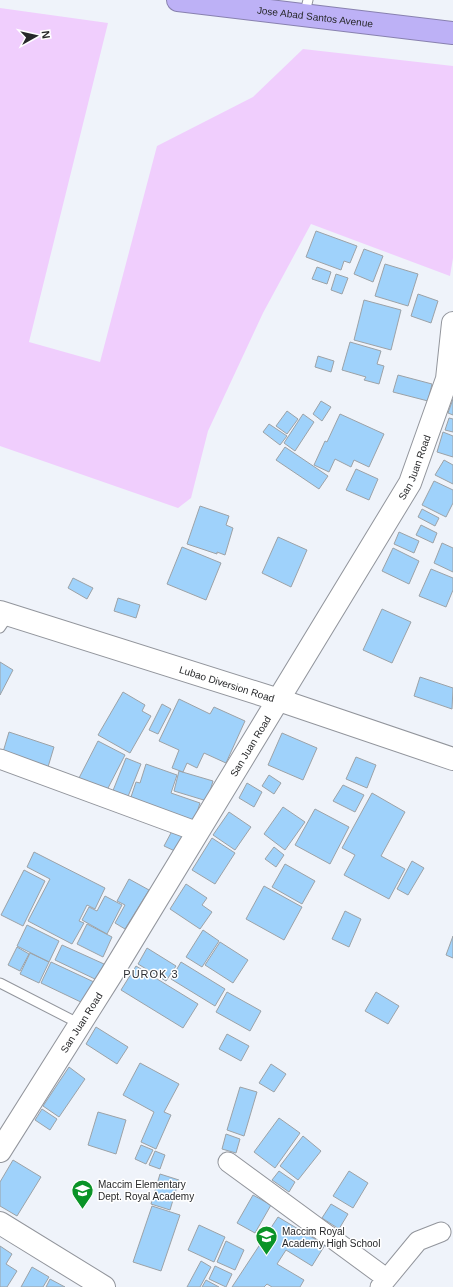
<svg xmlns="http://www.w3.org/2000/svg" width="453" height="1287" font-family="Helvetica,sans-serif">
<rect width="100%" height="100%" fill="#eff3fa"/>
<path fill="#f0cefd" d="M0,8l108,15 -79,319 71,20 57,-216 96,-49 50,-48 150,17v192l-3,18 -139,-52 -48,89 -55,118 -17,67 -13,10 -178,-62z"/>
<path fill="#9fd2fb" stroke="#9ca2a7" d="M316,231l41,15 -7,17 -6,-2 -3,9 -35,-13z
M364,249l19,7 -10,26 -19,-8z
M385,264l33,10 -10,32 -33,-10z
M317,267l14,5 -4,12 -15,-5z
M336,274l12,4 -6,16 -11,-4z
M418,294l20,7 -7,22 -20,-7z
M364,300l37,10 -10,40 -37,-10z
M350,342l31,9 -4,13 7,2 -5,18 -15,-4 2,-3 -24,-7z
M318,356l16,5 -3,11 -16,-5z
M398,375l34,9 -4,17 -35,-9z
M453,399v16l-5,-2z
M321,401l10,6 -9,14 -9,-7z
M287,411l11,8 -11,15 -11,-8z
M303,414l11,8 -19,29 -11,-8z
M340,414l44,20 -15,33 -15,-7 -3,7 -16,-8 -6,13 -15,-7 11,-24 2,1z
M449,418l4,1v13l-8,-2z
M269,424l18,12 -7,9 -17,-13z
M443,432l10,4v21l-16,-5z
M285,447l43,29 -9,13 -43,-29z
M444,460l9,5v19l-18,-9z
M356,469l22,10 -9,21 -23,-10z
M434,481l19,9v13l-7,14 -24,-12z
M200,506l29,10 -3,9 7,3 -8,27 -8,-3v2l-30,-10z
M422,509l17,9 -4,8 -17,-9z
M421,525l16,8 -4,10 -17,-8z
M399,532l20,9 -5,12 -20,-9z
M278,537l29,13 -16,37 -29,-14z
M442,543l11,5v24l-19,-9z
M182,547l39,16 -15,37 -39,-16z
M393,548l26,13 -10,23 -27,-13z
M431,569l22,9v12l-7,17 -27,-11z
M73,578l20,10 -6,11 -19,-11z
M118,598l22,7 -4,13 -22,-7z
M382,609l29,13 -19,41 -29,-13z
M0,662l13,8 -13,25z
M420,677l33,11 -1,21 -38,-13z
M123,692l22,13 -3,6 9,5 -21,37 -32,-18z
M179,699l31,15 4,-7 31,14 -19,42 -22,-10 -7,15 -10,-5 -4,9 -11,-4 7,-18 -20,-9z
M162,704l9,5 -13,25 -9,-4z
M9,732l45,15 -6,20 -45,-15z
M282,733l35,15 -14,32 -35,-15z
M98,741l27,14 -19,37 -27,-14z
M356,757l20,8 -9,23 -21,-9z
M126,758l15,6 -14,35 -15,-6z
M146,764l31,11 -6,18 29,10 -7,22 -64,-22 7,-21 4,1z
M179,771l34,10 -6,20 -33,-10z
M269,775l12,8 -7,11 -12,-8z
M247,783l15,9 -8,15 -15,-9z
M343,785l21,10 -9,17 -22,-11z
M372,793l33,19 -24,44 24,13 -16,30 -45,-24 11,-20 -13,-7z
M283,807l22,15 -20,28 -21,-16z
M315,809l34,18 -19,37 -35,-19z
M229,812l22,15 -16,23 -22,-15z
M172,831l12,6 -7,15 -13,-6z
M212,838l23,15 -20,31 -23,-14z
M274,847l10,8 -8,12 -11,-8z
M34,852l71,36 -10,21 -8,-4 -8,16 5,2 -12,21 -44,-23 22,-42 -23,-12z
M412,861l12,7 -16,27 -11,-6z
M285,864l30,17 -13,23 -30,-17z
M24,870l21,11 -22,45 -22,-11z
M129,879l20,11 -24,39 -10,-6 10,-18 -8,-4z
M186,884l21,14 -5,7 10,7 -12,17 -30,-20z
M264,886l38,21 -18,33 -38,-21z
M105,896l17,9 -15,29 -25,-14 7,-13 8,4z
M345,911l16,8 -12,28 -17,-8z
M87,924l25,13 -9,20 -26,-13z
M27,925l32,16 -10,21 -32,-16z
M203,930l16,11 -17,26 -16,-10z
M453,936v22l-7,-3z
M220,942l28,18 -15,23 -28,-18z
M62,945l42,19 -7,16 -42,-20z
M17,947l12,7 -9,17 -12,-6z
M147,948l29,18 -10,15 -28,-17z
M30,953l19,9 -10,21 -19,-9z
M51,962l43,20 -9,22 -44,-21z
M181,962l44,27 -10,17 -44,-27z
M136,966l62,38 -15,24 -62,-38z
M227,992l34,19 -11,20 -34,-19z
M376,992l23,14 -11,18 -23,-13z
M96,1027l32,20 -11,17 -31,-20z
M227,1034l22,12 -8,15 -22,-12z
M140,1063l39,21 -15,28 7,3 -15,34 -15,-7 13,-30 -31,-17z
M271,1064l15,10 -12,18 -15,-9z
M69,1067l16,12 -26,38 -16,-11z
M240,1087l17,5 -13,44 -17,-6z
M42,1109l15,10 -7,11 -15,-10z
M98,1112l28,8 -10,34 -28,-9z
M279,1118l21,15 -25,35 -21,-16z
M226,1134l14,5 -4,14 -14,-4z
M303,1136l18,15 -23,29 -18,-14z
M141,1145l12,5 -7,14 -11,-5z
M155,1151l10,4 -5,14 -11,-4z
M13,1160l28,17 -24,39 -17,-10v-24z
M279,1171l16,11 -6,10 -17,-12z
M349,1171l19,12 -15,25 -20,-12z
M160,1174l19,6 -9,30 -19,-6z
M253,1195l18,10 -16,28 -18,-10z
M331,1204l17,10 -9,15 -17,-11z
M152,1206l28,9 -19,56 -28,-9z
M278,1217l47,28 -13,21 -26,-16 -9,14 27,16 -4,7h-28l-5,-3 -3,3h-32z
M199,1225l26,12 -11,25 -26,-12z
M226,1241l18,9 -9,20 -18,-8z
M0,1246l12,8 -6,10 11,7 -10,16h-7z
M201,1261l10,6 -11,20h-13z
M215,1266l17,8 -6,13 -17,-8z
M32,1267l17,10 -6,10h-22z
M50,1279l15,8h-19z
M206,1280l13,7h-17z"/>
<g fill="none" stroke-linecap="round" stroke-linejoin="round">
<defs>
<path id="lane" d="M304,16l4,-16
M0,628l9,-13
M0,983l80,41"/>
<path id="street" d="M0,759l198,73
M228,1162l158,116
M380,1287l38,-46 23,-9"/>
<g id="secondary">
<path id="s1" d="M0,612l279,88 174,59"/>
<path id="s2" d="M0,1151l111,-176 299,-492 37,-104 6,-56"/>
<path d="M0,1223l104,64"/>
</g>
<g id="highway">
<path id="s3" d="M178,0l275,33"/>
</g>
</defs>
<use href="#lane" stroke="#92959c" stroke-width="11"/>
<use href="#street" stroke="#92959c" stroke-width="21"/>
<use href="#secondary" stroke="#92959c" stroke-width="24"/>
<use href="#highway" stroke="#8881af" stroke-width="24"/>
<use href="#lane" stroke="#fff" stroke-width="9"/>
<use href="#street" stroke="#fff" stroke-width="19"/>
<use href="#secondary" stroke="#fff" stroke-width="22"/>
<use href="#highway" stroke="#bdb1f6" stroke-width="22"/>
</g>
<defs>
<symbol id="school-pin" viewBox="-11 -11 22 30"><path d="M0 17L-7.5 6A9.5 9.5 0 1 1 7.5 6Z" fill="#0a9327" stroke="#fff"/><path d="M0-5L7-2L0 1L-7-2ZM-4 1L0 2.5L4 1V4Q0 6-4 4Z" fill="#fff"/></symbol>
</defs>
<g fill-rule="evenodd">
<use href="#school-pin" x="70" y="1178" width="25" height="34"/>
<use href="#school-pin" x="254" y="1224" width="25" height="34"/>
</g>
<g text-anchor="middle" stroke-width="3" stroke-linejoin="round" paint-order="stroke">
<g font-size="10" fill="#27282a" stroke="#fff">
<text dy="4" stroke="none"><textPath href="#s3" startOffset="138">Jose Abad Santos Avenue</textPath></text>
<text dy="4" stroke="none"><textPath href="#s2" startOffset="800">San Juan Road</textPath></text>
<text dy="4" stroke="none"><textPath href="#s1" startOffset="238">Lubao Diversion Road</textPath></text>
<text dy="4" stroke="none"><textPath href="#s2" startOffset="476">San Juan Road</textPath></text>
<text dy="4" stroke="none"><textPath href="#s2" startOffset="152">San Juan Road</textPath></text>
</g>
<g font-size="10" fill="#27282a" stroke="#fff" text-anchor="start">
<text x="98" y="1188">Maccim Elementary<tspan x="98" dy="12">Dept. Royal Academy</tspan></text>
<text x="282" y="1235">Maccim Royal<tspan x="282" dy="12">Academy High School</tspan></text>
</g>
<g font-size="11" letter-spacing="1" fill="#2e3035" stroke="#fff">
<text x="151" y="978">PUROK 3</text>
</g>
</g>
<g transform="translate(36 36) rotate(82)" stroke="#ffffff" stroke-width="3" paint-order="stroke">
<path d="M0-3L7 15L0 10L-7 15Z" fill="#27282a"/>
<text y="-6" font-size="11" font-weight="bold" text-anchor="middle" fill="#27282a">N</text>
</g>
</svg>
